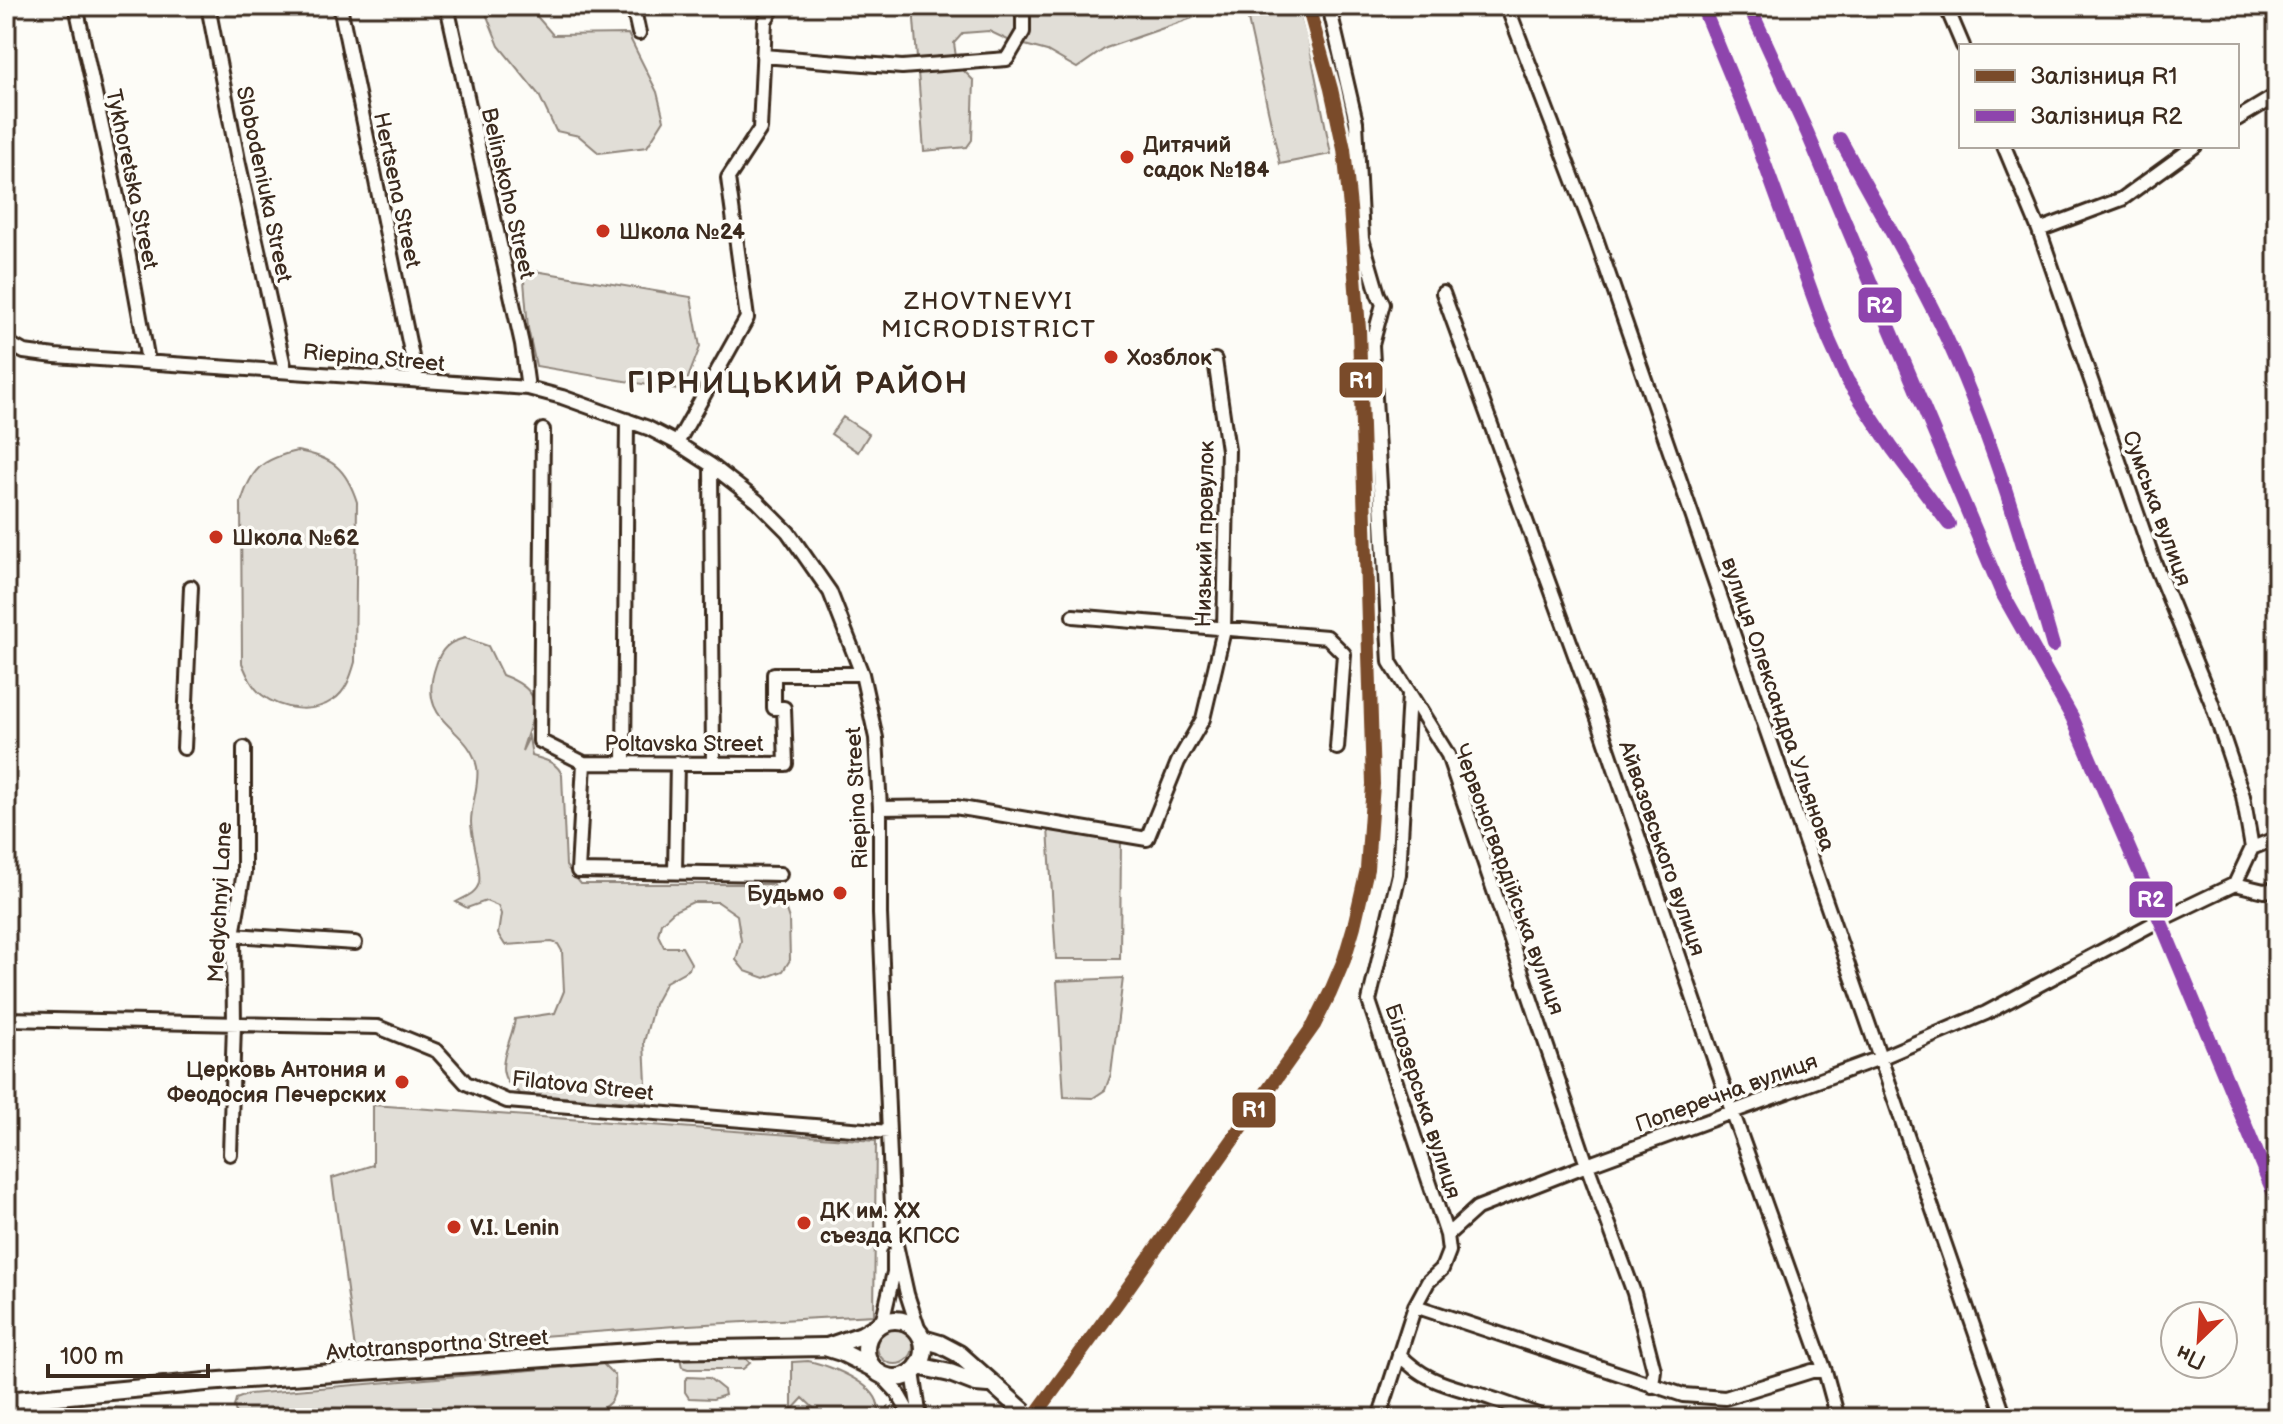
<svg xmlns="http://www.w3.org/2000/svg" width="2283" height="1424" font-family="'Balsamiq Sans',sans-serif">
<rect width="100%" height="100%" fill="#fdfcf7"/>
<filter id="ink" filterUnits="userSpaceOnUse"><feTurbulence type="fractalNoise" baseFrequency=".0125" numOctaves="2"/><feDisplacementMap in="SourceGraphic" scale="16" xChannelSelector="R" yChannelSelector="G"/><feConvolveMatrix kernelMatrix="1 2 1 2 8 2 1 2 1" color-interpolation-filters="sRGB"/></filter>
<g filter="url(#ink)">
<path fill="#e1ded7" stroke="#8e847a" stroke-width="2" d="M483,6h45l25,29 75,-1 29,58 7,28 -17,27 -48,6 -20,-17 -23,-5 -17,-36 -40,-49z
M913,6h314l-121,42 -29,20 -30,-17 -37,-10 -21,-10 -26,2 -9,10 3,21 17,17 -2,59 -5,7 -43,4z
M1245,6h53l10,33 23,115 -51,10z
M523,269l168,28 9,50 -17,44 -147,-25 -8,-38z
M843,417l26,17 -11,18 -27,-18z
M297,451c35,6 49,17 60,51l-2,160c-4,14 -9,30 -22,38 -20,14 -52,10 -71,-5 -10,-8 -15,-20 -20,-32l-1,-160c10,-34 21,-44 56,-52z
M465,638l23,8 14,29c48,18 31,37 20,76l7,-14 3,19c13,4 25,6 30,19l4,91 15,18h191l11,17 6,18 1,41 -7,11 -18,7 -20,-7 -9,-11 5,-19 -4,-26 -19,-13h-25l-19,9 -13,12 -3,12 6,12h18l9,16 -2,6 -23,13 -12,22 -10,38 3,61 -126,-9c-34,-21 -10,-46 -6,-75l40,-6 9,-22 -2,-40 -4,-7 -6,-2 -47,3 -7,-11 3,-20 -3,-8 -12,-5 -19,7 -11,-6c9,-5 20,-8 23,-19 3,-14 -8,-45 -8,-61 0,-18 9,-38 6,-55 -8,-42 -62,-42 -41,-102 5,-16 12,-23 29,-27z
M1048,828l73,12 -1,119h-64z
M1123,978l-12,96 -6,16 -12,8 -29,-1 -7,-116z
M373,1105l503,36 -2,174 -186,10 -333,25 -23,-172 41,-13z
M877 1346a18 18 0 1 1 36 0a18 18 0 1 1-36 0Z
M680,1358h65l5,5 -7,6h-55l-6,-2z
M808,1361c22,4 80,26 69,55l-3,2h-50l-21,-20 -11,12v-48z
M603,1364l12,12c3,30 -11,32 -35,42h-342l-4,-11 2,-8 13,-5z
M688,1377l21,1 15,12 1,5 -12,4 -24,-1 -4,-6v-12z"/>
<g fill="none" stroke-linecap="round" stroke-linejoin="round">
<defs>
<path id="minor" d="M76,6l48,223 24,132
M208,6l30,154 47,210
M340,6l77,375
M447,6l75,338 6,44
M633,6l6,27
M1329,6l27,116 6,117 16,55 5,10 -11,41 18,317 58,93 139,410 47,128 20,77 -2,16
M1507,6l90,235 408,1177
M1946,6l17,40
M763,56l139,11 105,-8 16,-27v-26
M2237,119l40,-24
M2004,146l35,84 114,329 58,142 32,95 9,52 -17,36
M2039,230l83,-31 73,-53
M1443,293l152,417 137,401 93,260 13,47
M6,342l18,10 31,4 473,32 34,9 86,31 29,15 34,22 46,36 31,31 42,60 32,82 14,64 4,70v106l13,317 14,63 12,37
M543,430l-3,311 44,22 202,1 -2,-56h-10v-34h88
M677,443l70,-125 -19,-140 32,-49 5,-108 9,-15
M711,465l2,298
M1073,616l254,21 17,17 -7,94
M1409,694l-10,180 -30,127 78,234
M184,748l7,-161
M584,763l-6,108 202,3
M624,763l3,-343
M880,808l75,-1 192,32 31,-77 25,-43 21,-89 4,-180 -13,-90
M2252,848l25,-10
M675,872l2,-109
M233,935l122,8
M6,1019l372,8 59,24 29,32 41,18 382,31
M230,1154l4,-130 -1,-89 11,-63v-124
M1415,1306l268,89 42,3 87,-27h13
M882,1323l12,-51v-18
M1399,1354c28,31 57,32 94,45 18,6 36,13 53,19
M913,1372l7,46
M880,1374l17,18 15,26
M1379,1418l36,-112 13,-24 14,-13 7,-18 -2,-16 30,-27 110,-43 293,-107 106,-45 174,-93 75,-36 29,7 13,-2"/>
<path id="major" d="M866 1349a29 29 0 1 1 58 0a29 29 0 1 1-58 0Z
M923,1339l17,5 19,10 72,64
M827,1347l35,-12 12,-7
M918,1366l32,7 26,10 12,1
M6,1401l200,-19 453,-32 166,-3 16,5 32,16"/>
</defs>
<use href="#minor" stroke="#3b2a1e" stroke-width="18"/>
<use href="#major" stroke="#3b2a1e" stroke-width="22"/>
<use href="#minor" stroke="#fdfcf7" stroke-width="12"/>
<use href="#major" stroke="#fdfcf7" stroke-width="16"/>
<defs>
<path id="rail-1" d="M1033,1418l87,-119 194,-274 16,-32 14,-33 10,-34 13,-57 6,-85 -14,-455 -9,-121 -6,-59 -13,-60 -23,-83"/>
<path id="rail-2" d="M1702,6l45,109 82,225 18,40 45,68 57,76
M1749,6l58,126 195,461 70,124 88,203 117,281
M1840,139c33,61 69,121 99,183 50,104 82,214 114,324"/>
</defs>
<use href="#rail-1" stroke="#fdfcf7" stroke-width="20"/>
<use href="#rail-2" stroke="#fdfcf7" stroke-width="20"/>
<use href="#rail-1" stroke="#7a4b2a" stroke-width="14"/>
<use href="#rail-2" stroke="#8e44ad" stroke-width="14"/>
</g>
</g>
<g fill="#c8321e" stroke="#fdfcf7" stroke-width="3">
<circle cx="1127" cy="157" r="8"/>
<circle cx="603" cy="231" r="8"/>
<circle cx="1111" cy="357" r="8"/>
<circle cx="216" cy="537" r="8"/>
<circle cx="840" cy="893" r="8"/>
<circle cx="402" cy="1082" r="8"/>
<circle cx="804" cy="1223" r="8"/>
<circle cx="454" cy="1227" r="8"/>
</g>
<g text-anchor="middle" stroke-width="7" stroke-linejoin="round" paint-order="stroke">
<g font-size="22" font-weight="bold" fill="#3b2a1e" stroke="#fdfcf7" text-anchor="start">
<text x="1143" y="152">Дитячий<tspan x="1143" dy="25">садок №184</tspan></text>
<text x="619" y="239">Школа №24</text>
<text x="1127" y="365">Хозблок</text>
<text x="232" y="545">Школа №62</text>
<text x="824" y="901" text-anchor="end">Будьмо</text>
<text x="386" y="1077" text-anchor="end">Церковь Антония и<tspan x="386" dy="25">Феодосия Печерских</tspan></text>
<text x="820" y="1218">ДК им. XX<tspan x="820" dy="25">съезда КПСС</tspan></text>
<text x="470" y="1235">V.I. Lenin</text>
</g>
<g font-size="22" fill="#3b2a1e" stroke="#fdfcf7">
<text transform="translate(133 179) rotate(78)" y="8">Tykhoretska Street</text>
<text transform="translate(265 184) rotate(78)" y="8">Slobodeniuka Street</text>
<text transform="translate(398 190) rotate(78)" y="8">Hertsena Street</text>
<text transform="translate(509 193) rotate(77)" y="8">Belinskoho Street</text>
<text transform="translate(374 357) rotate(5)" y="8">Riepina Street</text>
<text transform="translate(2158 508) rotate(70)" y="8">Сумська вулиця</text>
<text transform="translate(1204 534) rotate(-89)" y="8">Низький провулок</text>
<text transform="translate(1779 704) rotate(71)" y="8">вулиця Олександра Ульянова</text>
<text x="684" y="751">Poltavska Street</text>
<text transform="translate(856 798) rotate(-93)" y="8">Riepina Street</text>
<text transform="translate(1663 848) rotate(71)" y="8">Айвазовського вулиця</text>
<text transform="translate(1510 879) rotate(70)" y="8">Червоногвардійська вулиця</text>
<text transform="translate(219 902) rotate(-87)" y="8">Medychnyi Lane</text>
<text transform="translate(583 1085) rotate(6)" y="8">Filatova Street</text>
<text transform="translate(1726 1092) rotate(-20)" y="8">Поперечна вулиця</text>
<text transform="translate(1424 1101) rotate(72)" y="8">Білозерська вулиця</text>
<text transform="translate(437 1344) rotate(-4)" y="8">Avtotransportna Street</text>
</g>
<g font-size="24" letter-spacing="2" fill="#3b2a1e" stroke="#fdfcf7">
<text x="989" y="309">ZHOVTNEVYI<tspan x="989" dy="28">MICRODISTRICT</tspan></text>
</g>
<g font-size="30" font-weight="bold" letter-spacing="2" fill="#3b2a1e" stroke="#fdfcf7">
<text x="798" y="393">ГІРНИЦЬКИЙ РАЙОН</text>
</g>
</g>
<g stroke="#fdfcf7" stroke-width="3">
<rect x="1857" y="286" width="46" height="38" rx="8" fill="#8e44ad"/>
<rect x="1338" y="361" width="46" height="38" rx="8" fill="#7a4b2a"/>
<rect x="2128" y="880" width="46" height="39" rx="8" fill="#8e44ad"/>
<rect x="1231" y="1091" width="46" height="38" rx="8" fill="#7a4b2a"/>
</g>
<g font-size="22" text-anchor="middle" font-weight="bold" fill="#fff">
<text x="1880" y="313">R2</text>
<text x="1361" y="388">R1</text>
<text x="2151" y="907">R2</text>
<text x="1254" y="1117">R1</text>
</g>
<rect width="2283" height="1424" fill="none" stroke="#fdfcf7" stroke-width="32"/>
<rect x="16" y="16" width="2251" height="1392" fill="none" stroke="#3b2a1e" stroke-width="3" filter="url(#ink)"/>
<rect x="1959" y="44" width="280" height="104" fill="#fdfcf7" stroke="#afa8a0" stroke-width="2"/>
<rect x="1975" y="70" width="40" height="12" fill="#7a4b2a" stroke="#afa8a0" stroke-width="2"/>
<text x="2031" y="84" font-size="24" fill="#3b2a1e">Залізниця R1</text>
<rect x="1975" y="110" width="40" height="12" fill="#8e44ad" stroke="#afa8a0" stroke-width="2"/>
<text x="2031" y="124" font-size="24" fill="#3b2a1e">Залізниця R2</text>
<g transform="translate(2199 1340) rotate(205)"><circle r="38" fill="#fdfcf7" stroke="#afa8a0" stroke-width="2"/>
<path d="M0-6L14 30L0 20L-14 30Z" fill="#c8321e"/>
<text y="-12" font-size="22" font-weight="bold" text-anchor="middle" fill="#3b2a1e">Пн</text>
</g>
<path d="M48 1364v12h160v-12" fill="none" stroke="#3b2a1e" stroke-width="4"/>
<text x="60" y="1364" font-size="24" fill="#3b2a1e" stroke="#fdfcf7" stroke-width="6" paint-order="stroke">100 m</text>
</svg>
